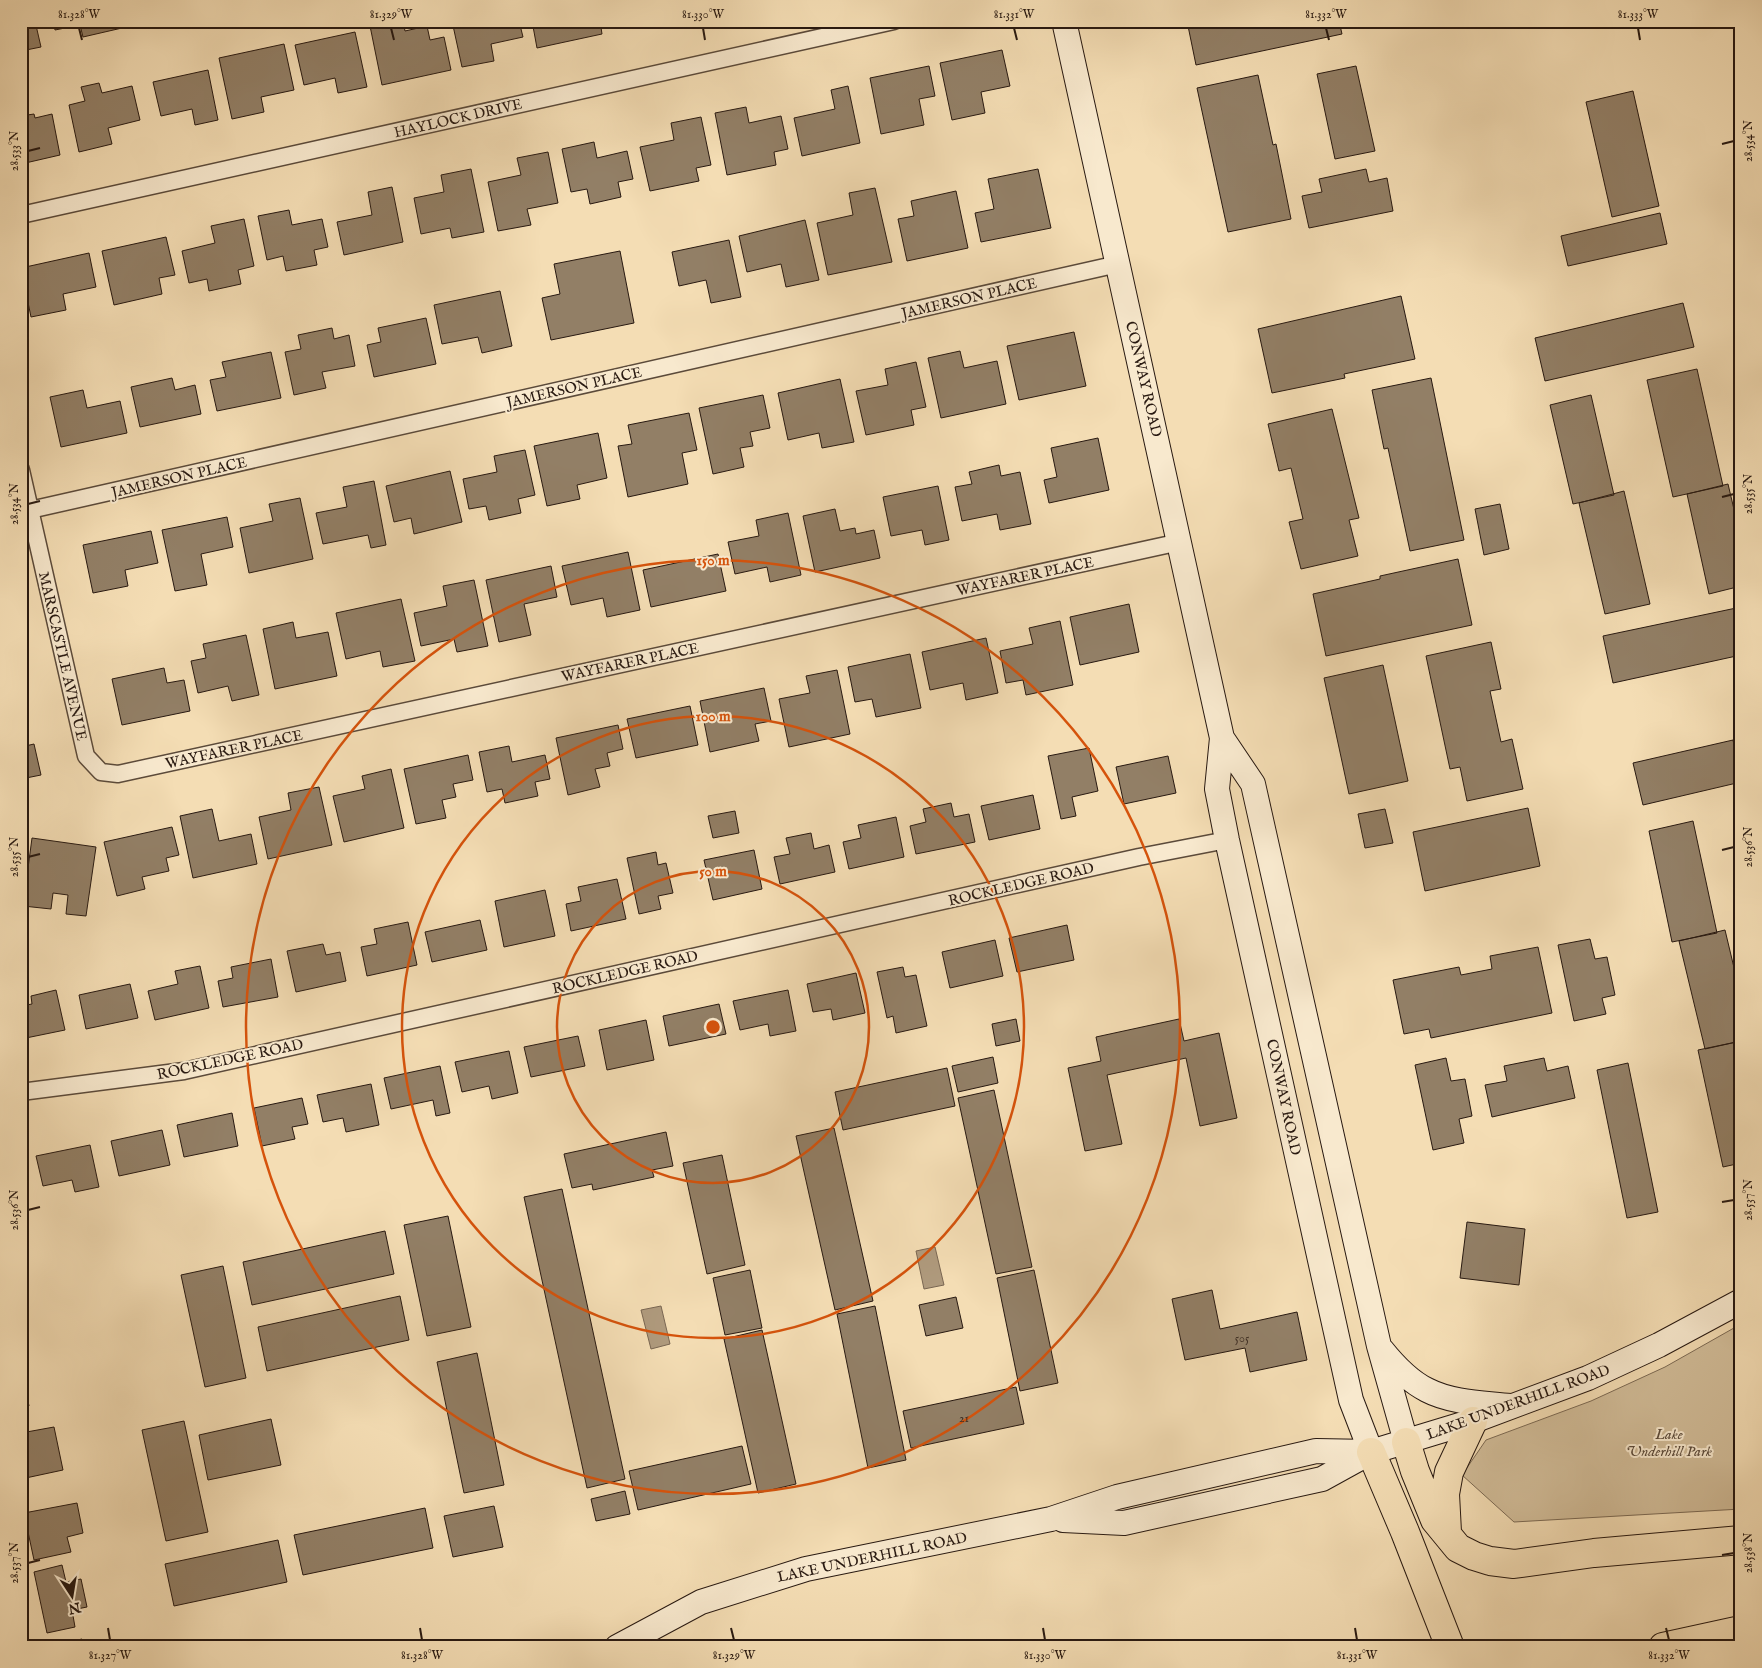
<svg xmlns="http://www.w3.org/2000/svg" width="1762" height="1668" font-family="'IM FELL English',serif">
<rect width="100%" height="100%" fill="#f4ddb4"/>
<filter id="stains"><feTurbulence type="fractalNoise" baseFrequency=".004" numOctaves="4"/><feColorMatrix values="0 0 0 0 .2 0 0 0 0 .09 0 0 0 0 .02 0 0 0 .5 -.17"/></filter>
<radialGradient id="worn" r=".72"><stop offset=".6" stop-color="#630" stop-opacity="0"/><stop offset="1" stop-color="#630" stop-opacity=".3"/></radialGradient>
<path fill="#d1bc98" stroke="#7c6a54" d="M1741,1324v185l-227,13 -52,-47 24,-35 105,-39 74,-34z"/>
<path fill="#af9a7d" stroke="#796652" d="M935,1247l9,38 -20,4 -8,-38z
M661,1306l9,38 -19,5 -10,-39z"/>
<path fill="#927f66" stroke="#281911" d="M21,21h14l6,26 -20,4z
M53,21h67l2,7 -39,9 -3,-12 -25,5z
M369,21h34l2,10 22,-5 3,14 14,-3 7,33 -69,15z
M452,21h67l4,16 -32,7 3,17 -32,6z
M532,21h68l2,13 -65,14z
M1187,21h152l3,13 -146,31z
M355,32l12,55 -29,6 -3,-15 -31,7 -9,-40z
M284,44l10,46 -33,7 3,15 -32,7 -13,-61z
M1002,50l8,36 -29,6 4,21 -33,7 -12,-57z
M929,66l6,30 -16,3 5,26 -43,9 -11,-56z
M1356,66l19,85 -40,8 -18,-85z
M208,70l10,50 -23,5 -3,-16 -31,7 -8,-34z
M1258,75l15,70 3,-1 15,75 -63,13 -31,-144z
M99,83l3,10 30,-7 8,34 -32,8 4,16 -33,8 -10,-47 16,-4 -4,-14z
M848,86l12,57 -58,13 -8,-38 41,-9 -4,-19z
M1633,91l26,115 -47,11 -26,-115z
M746,107l3,16 32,-7 7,33 -14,3 2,13 -49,10 -12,-62z
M34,114l1,4 17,-4 8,41 -39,9v-48z
M701,117l10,48 -15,3 3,13 -49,10 -10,-44 34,-7 -3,-17z
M594,142l3,16 30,-7 6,28 -15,3 3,15 -31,7 -3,-15 -16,3 -9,-43z
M548,152l10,51 -31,6 4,16 -33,6 -10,-49 33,-7 -4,-17z
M471,169l13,63 -32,6 -2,-10 -29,6 -7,-36 30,-6 -3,-17z
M1038,169l13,59 -70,14 -6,-29 19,-4 -6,-30z
M1366,169l3,13 18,-4 6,33 -84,17 -7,-32 20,-4 -3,-13z
M392,187l11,55 -59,13 -7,-33 35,-7 -4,-23z
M875,188l17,74 -64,13 -11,-52 36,-8 -4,-22z
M956,191l12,57 -61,13 -9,-42 16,-3 -3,-15z
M289,210l3,15 30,-6 6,28 -14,3 3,15 -31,6 -3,-15 -16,4 -9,-44z
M1660,213l7,31 -99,22 -7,-30z
M244,219l10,47 -16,4 3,14 -32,7 -2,-12 -18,4 -7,-32 33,-8 -4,-17z
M805,220l14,60 -33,7 -5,-23 -34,8 -8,-36z
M166,237l9,38 -16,3 3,16 -48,11 -12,-54z
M729,240l12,57 -30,6 -5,-23 -27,6 -7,-34z
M620,251l14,72 -83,17 -9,-42 18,-4 -6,-30z
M89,253l7,34 -33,7 3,16 -35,7 -10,-49z
M500,291l12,55 -30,7 -4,-16 -36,7 -8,-39z
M1401,296l14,63 -71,15 1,4 -73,15 -14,-64z
M1683,303l11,44 -149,34 -10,-43z
M426,318l10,46 -62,13 -7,-32 14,-3 -3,-14z
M332,328l2,11 15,-4 6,31 -33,6 4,16 -32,7 -9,-43 16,-3 -3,-14z
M1074,332l12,54 -67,14 -12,-54z
M960,351l4,17 33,-7 9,43 -65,14 -13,-60z
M271,352l10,46 -64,13 -7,-31 16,-3 -4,-15z
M916,362l10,45 -15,3 3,15 -48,10 -10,-44 32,-6 -3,-16z
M1697,369l26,117 -50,11 -26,-117z
M172,378l3,12 20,-5 6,29 -61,13 -9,-40z
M1431,378l33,162 -54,11 -22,-103 -4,1 -12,-59z
M840,379l14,63 -32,6 -3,-15 -31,7 -10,-47z
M83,390l4,18 33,-7 7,32 -66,14 -11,-50z
M763,395l7,33 -20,4 3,14 -13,2 4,19 -31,7 -14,-66z
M1591,395l23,100 -41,9 -23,-99z
M1332,409l27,109 -10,2 9,36 -57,13 -12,-47 14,-3 -12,-51 -12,3 -11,-47z
M689,413l8,37 -15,3 6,31 -60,13 -10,-51 14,-2 -4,-19z
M598,433l9,45 -30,7 3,14 -33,7 -13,-60z
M1098,438l11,52 -60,13 -5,-23 13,-3 -6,-29z
M525,450l10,45 -17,4 3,14 -32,7 -3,-14 -17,3 -6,-30 34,-7 -3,-16z
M999,465l2,11 19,-4 11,52 -31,6 -3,-16 -35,7 -7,-34 17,-3 -3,-12z
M450,471l12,51 -48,12 -3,-16 -17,4 -8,-36z
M374,481l12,64 -15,3 -3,-13 -45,9 -7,-31 31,-6 -4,-20z
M1728,484l13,55v47l-32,8 -22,-100z
M938,486l11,54 -24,5 -3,-15 -31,6 -8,-39z
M1624,491l26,113 -45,10 -26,-111z
M300,498l13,61 -64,14 -9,-45 33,-7 -4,-17z
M1500,504l9,45 -25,6 -9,-46z
M835,509l5,22 15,-3 1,6 18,-4 6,28 -65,14 -12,-56z
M788,513l13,62 -31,7 -3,-15 -32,7 -7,-32 31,-6 -3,-16z
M227,517l6,30 -32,7 6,31 -32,6 -13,-61z
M151,531l7,32 -33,7 3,16 -35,7 -10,-48z
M628,552l12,58 -33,7 -4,-19 -32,7 -9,-39z
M718,554l8,37 -75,16 -8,-37z
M1458,559l14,66 -146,31 -13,-62 67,-15v-3z
M551,566l6,31 -33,7 7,31 -32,7 -13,-62z
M474,580l14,66 -31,6 -3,-13 -33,7 -7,-33 33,-7 -4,-20z
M401,599l14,62 -32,6 -3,-16 -34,8 -10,-46z
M1129,604l10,48 -59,13 -10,-48z
M1741,607v48l-128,28 -10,-47z
M1060,621l13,64 -47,10 -3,-15 -17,3 -6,-32 33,-7 -4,-16z
M293,622l3,16 32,-6 9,44 -62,13 -12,-60z
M246,635l13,60 -27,6 -4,-15 -30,7 -7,-32 15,-3 -3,-14z
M986,638l12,55 -32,7 -3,-17 -33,7 -8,-38z
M1491,642l10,47 -11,2 11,51 11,-3 11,50 -56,12 -7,-34 -10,2 -24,-113z
M910,654l11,54 -45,9 -4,-18 -17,3 -7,-35z
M1383,665l25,116 -59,13 -25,-116z
M164,668l3,15 17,-3 6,31 -68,14 -10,-46z
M837,670l13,64 -61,13 -10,-48 31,-6 -4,-17z
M764,688l7,33 -16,3 4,17 -49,11 -10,-51z
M690,706l8,39 -62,13 -9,-39z
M618,725l5,24 -16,4 3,13 -15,3 5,18 -32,8 -12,-57z
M1733,740l8,42 -98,23 -10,-42z
M34,744l7,31 -20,4v-32z
M1741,744v32l-7,-31z
M509,746l3,16 33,-7 5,24 -15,3 3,14 -33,7 -3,-14 -15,3 -8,-40z
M1089,748l9,43 -26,6 4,19 -15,3 -13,-63z
M468,755l5,25 -20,4 3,13 -14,3 4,18 -30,6 -12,-55z
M1168,756l8,37 -52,11 -8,-37z
M391,769l13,59 -60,14 -11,-46 32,-7 -3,-13z
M319,787l13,58 -64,14 -9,-42 32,-7 -3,-17z
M1033,795l7,34 -51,11 -8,-34z
M951,803l3,14 15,-3 6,28 -59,12 -6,-28 16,-4 -3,-13z
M1528,808l12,58 -115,25 -12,-59z
M212,809l7,32 32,-7 6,30 -64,14 -13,-62z
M1385,809l8,34 -28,5 -7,-34z
M735,811l4,22 -26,5 -5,-22z
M896,817l8,40 -55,12 -6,-27 18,-4 -3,-13z
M1693,821l24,112 -45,9 -23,-111z
M172,827l7,28 -13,3 3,13 -27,6 3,12 -28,7 -13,-54z
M811,833l3,16 15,-4 6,27 -55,12 -6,-27 16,-3 -4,-16z
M32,838l64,9 -10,69 -20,-2 2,-19 -15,-2 -2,16 -28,-3z
M754,850l8,39 -49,11 -9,-40z
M656,852l2,13 8,-2 7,30 -15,3 3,13 -22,5 -12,-56z
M617,879l9,40 -55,12 -5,-27 15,-3 -3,-14z
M545,890l10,46 -51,11 -9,-46z
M480,920l7,30 -55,12 -7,-30z
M408,922l9,43 -50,11 -6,-29 16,-3 -3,-15z
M1067,925l7,35 -57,12 -8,-34z
M1725,930l16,67v44l-36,8 -26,-108z
M1590,939l5,20 12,-2 8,38 -13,3 4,16 -32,7 -16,-76z
M995,940l8,36 -53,12 -8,-36z
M323,944l3,11 14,-3 6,29 -50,11 -9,-41z
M1538,947l14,66 -121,25 -2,-9 -25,5 -11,-54 66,-13 2,8 31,-6 -2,-13z
M271,959l7,38 -55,10 -5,-26 15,-3 -2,-11z
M200,966l9,42 -54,12 -7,-29 30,-7 -3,-13z
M903,967l2,10 11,-2 11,51 -31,7 -3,-17 -6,2 -10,-46z
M856,973l9,40 -32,7 -2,-11 -18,3 -6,-28z
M130,984l8,34 -52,11 -7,-34z
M56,990l9,40 -44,9v-33l11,-2 -1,-8z
M788,990l8,41 -26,5 -2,-12 -28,6 -7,-29z
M719,1004l7,30 -57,12 -6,-30z
M1016,1019l4,22 -24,5 -4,-22z
M1179,1019l5,22 35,-8 18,85 -37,8 -14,-68 -79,17 15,69 -37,7 -17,-83 33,-7 -5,-24z
M646,1020l8,40 -47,10 -8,-40z
M578,1036l7,30 -54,11 -7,-30z
M1741,1041v122l-18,4 -25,-117z
M509,1051l9,42 -26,6 -3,-13 -27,6 -7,-30z
M993,1057l5,26 -40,9 -6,-26z
M1446,1058l5,23 14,-2 7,37 -13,3 5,24 -31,7 -18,-85z
M1544,1058l3,13 21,-5 7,32 -83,19 -7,-32 22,-4 -3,-15z
M1628,1063l30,149 -31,6 -30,-148z
M440,1066l10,47 -14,3 -3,-16 -42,9 -7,-31z
M947,1068l8,38 -112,24 -8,-38z
M371,1084l8,41 -33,7 -3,-14 -20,4 -6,-27z
M994,1090l38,177 -36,7 -38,-176z
M302,1098l6,26 -16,3 3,12 -33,7 -8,-38z
M232,1113l6,33 -54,11 -7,-32z
M834,1128l39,173 -38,9 -39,-174z
M162,1130l8,35 -51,11 -8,-35z
M666,1132l7,34 -21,4 2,7 -61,13 -1,-6 -20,4 -8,-34z
M90,1145l9,42 -24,5 -3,-12 -29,6 -7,-30z
M722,1155l23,110 -38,9 -24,-111z
M562,1189l63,290 -38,9 -63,-291z
M448,1216l23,111 -44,9 -23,-111z
M1467,1222l58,7 -6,56 -59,-7z
M385,1231l9,43 -142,31 -9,-43z
M223,1266l23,112 -41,9 -24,-112z
M750,1270l12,58 -37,7 -12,-57z
M1034,1270l24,113 -38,8 -23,-113z
M1212,1290l8,39 77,-17 10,48 -57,12 -5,-24 -60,12 -13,-61z
M400,1296l9,44 -142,31 -9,-44z
M956,1297l7,31 -37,8 -7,-31z
M875,1306l31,154 -38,8 -31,-154z
M762,1330l34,154 -38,9 -34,-154z
M477,1353l27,132 -40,8 -27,-131z
M21,1367l8,39 -8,2z
M1016,1387l8,37 -113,24 -8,-37z
M271,1419l10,46 -73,15 -9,-45z
M184,1421l24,111 -42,9 -24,-111z
M54,1427l9,43 -42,9v-46z
M742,1446l9,38 -113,26 -9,-39z
M625,1491l5,23 -34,7 -5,-22z
M77,1503l6,30 -16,4 4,15 -37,8 -10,-47z
M494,1506l9,41 -50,10 -9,-41z
M425,1508l8,40 -130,27 -9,-40z
M278,1540l9,42 -113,24 -9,-42z
M62,1565l4,17 15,-3 6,28 -15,3 3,17 -28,6 -13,-61z
M82,1639l1,8h-32v-1z"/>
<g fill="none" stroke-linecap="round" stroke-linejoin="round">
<defs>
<path id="minor" d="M21,215l873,-194
M21,470l65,286 15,16 17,2 1062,-232
M30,510l1088,-246
M21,1092l163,-21 955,-214 88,-17"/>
<path id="secondary" d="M1064,21l158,717 -5,51 10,51 124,560 20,52
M1222,738l31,46 126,562 27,96
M1382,1350c12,15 27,31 45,40 25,13 57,13 83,16
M1063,1520l61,3 198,-44 49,-27 102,-31 115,-43 71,-33 82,-44
M617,1647l84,-45 105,-33 245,-50 66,-22 199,-46 55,1"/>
<path id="motorway" d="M1406,1442l9,29 20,49 23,28 16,8 16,5 24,3 80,-11 147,-13
M1371,1452l34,80 45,115
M1447,1532l-2,-38 4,-22 24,-51
M1663,1647l78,-17"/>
</defs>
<use href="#minor" stroke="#5b4a3a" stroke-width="19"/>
<use href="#secondary" stroke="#281911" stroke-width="26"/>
<use href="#motorway" stroke="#281911" stroke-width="30"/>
<use href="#minor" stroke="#f8e9ce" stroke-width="16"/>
<use href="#secondary" stroke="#f8e9ce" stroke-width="24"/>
<use href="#motorway" stroke="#f4ddb4" stroke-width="28"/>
</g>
<path fill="none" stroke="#281911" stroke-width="2" d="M79,28l3,12M391,28l3,12M703,28l2,12M1014,28l3,12M1326,28l3,12M1638,28l2,12M1722,144l12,-3M28,151l12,-3M1722,497l12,-3M28,504l12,-3M1722,850l12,-3M28,857l12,-3M1722,1202l12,-2M28,1210l12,-3M1722,1555l12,-2M28,1563l12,-3M108,1628l2,12M420,1628l2,12M731,1628l3,12M1043,1628l2,12M1355,1628l2,12M1666,1628l3,12"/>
<g fill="none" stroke="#d5530c" stroke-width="2.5">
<circle cx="713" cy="1027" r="156"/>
<circle cx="713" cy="1027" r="311"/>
<circle cx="713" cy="1027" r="467"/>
</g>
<g text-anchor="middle" stroke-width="4" stroke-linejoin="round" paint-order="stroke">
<g font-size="12" fill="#423226">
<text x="1242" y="1342">505</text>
<text x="964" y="1422">21</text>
</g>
<g font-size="15" fill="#281911" stroke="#f8e9ce">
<text transform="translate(458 118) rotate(-13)" y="5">HAYLOCK DRIVE</text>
<text transform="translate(969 298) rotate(-13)" y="5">JAMERSON PLACE</text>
<text transform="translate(1144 379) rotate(77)" y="5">CONWAY ROAD</text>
<text transform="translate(574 387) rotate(-13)" y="5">JAMERSON PLACE</text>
<text transform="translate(179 477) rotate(-13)" y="5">JAMERSON PLACE</text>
<text transform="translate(1025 576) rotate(-12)" y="5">WAYFARER PLACE</text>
<text transform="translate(63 656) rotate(77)" y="5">MARSCASTLE AVENUE</text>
<text transform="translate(630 662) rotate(-12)" y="5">WAYFARER PLACE</text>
<text transform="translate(234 749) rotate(-12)" y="5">WAYFARER PLACE</text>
<text transform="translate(1021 884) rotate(-13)" y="5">ROCKLEDGE ROAD</text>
<text transform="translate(625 972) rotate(-13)" y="5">ROCKLEDGE ROAD</text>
<text transform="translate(230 1059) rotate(-12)" y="5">ROCKLEDGE ROAD</text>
<text transform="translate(1284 1097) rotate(78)" y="5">CONWAY ROAD</text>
<text transform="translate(1518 1402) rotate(-20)" y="5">LAKE UNDERHILL ROAD</text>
<text transform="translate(872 1557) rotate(-12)" y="5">LAKE UNDERHILL ROAD</text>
</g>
<g font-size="15" font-style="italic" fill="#5b4a3a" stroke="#f8e9ce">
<text x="1669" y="1439">Lake<tspan x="1669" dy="17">Underhill Park</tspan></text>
</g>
</g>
<circle cx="713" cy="1027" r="8" fill="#d5530c" stroke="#f8e9ce" stroke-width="2.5"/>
<g font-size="15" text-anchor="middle" font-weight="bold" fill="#d5530c" stroke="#f8e9ce" stroke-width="4" stroke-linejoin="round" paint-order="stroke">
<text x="713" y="565">150 m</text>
<text x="713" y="721">100 m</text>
<text x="713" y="876">50 m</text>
</g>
<rect width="1762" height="1668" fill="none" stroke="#f4ddb4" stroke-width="55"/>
<g transform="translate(72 1596) rotate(168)" stroke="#f8e9ce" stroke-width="4" paint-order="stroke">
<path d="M0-4L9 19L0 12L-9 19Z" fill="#281911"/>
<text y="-8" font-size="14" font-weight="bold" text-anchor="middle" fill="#281911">N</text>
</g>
<rect x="28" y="28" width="1706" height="1612" fill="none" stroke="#281911" stroke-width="2"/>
<g font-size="12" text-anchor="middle" fill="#281911">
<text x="79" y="18">81.328°W</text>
<text x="391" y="18">81.329°W</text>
<text x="703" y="18">81.330°W</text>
<text x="1014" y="18">81.331°W</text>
<text x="1326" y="18">81.332°W</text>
<text x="1638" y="18">81.333°W</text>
<text transform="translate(1748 141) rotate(-90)" y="4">28.534°N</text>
<text transform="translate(14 151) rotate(-90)" y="4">28.533°N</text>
<text transform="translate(1748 494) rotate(-90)" y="4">28.535°N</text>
<text transform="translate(14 504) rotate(-90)" y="4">28.534°N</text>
<text transform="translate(1748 847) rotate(-90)" y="4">28.536°N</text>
<text transform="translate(14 857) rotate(-90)" y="4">28.535°N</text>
<text transform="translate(1748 1200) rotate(-90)" y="4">28.537°N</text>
<text transform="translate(14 1210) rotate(-90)" y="4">28.536°N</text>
<text transform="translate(1748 1553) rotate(-90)" y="4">28.538°N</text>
<text transform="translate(14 1563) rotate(-90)" y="4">28.537°N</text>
<text x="110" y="1659">81.327°W</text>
<text x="422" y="1659">81.328°W</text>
<text x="734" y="1659">81.329°W</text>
<text x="1045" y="1659">81.330°W</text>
<text x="1357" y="1659">81.331°W</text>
<text x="1669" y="1659">81.332°W</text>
</g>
<rect width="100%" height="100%" filter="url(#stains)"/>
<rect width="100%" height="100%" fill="url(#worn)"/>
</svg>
